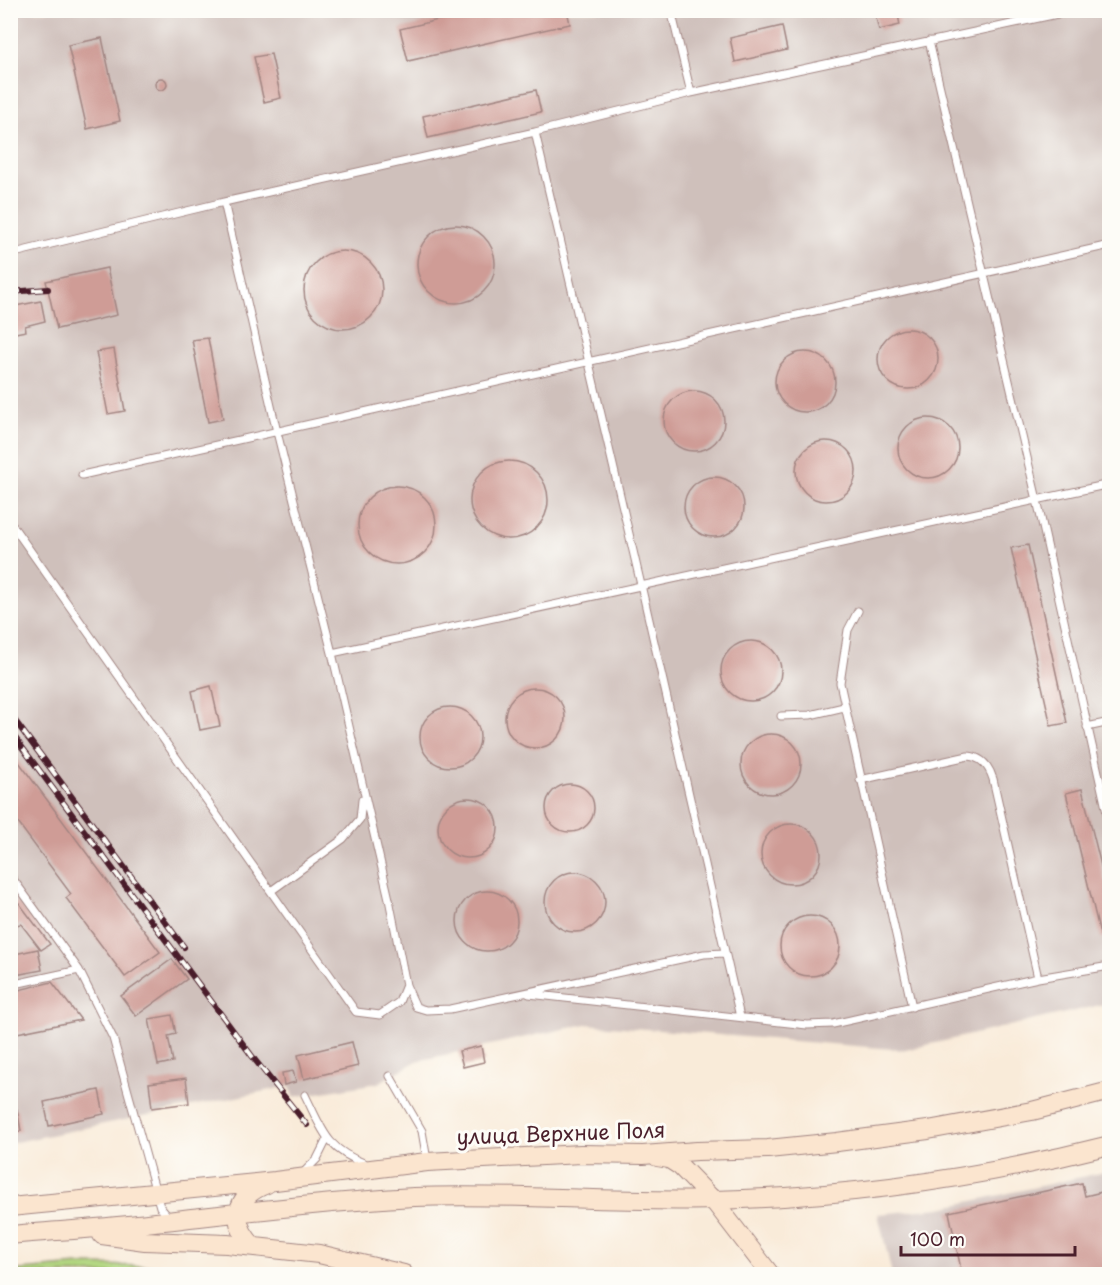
<svg xmlns="http://www.w3.org/2000/svg" width="1120" height="1285" font-family="'Playpen Sans',sans-serif">
<rect width="100%" height="100%" fill="#fdfcf7"/>
<filter id="ink" filterUnits="userSpaceOnUse"><feTurbulence type="fractalNoise" baseFrequency=".0167" numOctaves="2"/><feDisplacementMap in="SourceGraphic" scale="12" xChannelSelector="R" yChannelSelector="G"/><feConvolveMatrix kernelMatrix="1 2 1 2 8 2 1 2 1" color-interpolation-filters="sRGB"/></filter>
<filter id="wash" filterUnits="userSpaceOnUse"><feTurbulence type="fractalNoise" baseFrequency=".008" numOctaves="4" result="noise"/><feDisplacementMap in="SourceGraphic" scale="24" xChannelSelector="R" yChannelSelector="G"/><feGaussianBlur stdDeviation="1.35" result="paint"/><feColorMatrix in="noise" values="0 0 0 0 0 0 0 0 0 0 0 0 0 0 0 0 0 1.4 0 .05"/><feComposite in="paint" operator="in"/></filter>
<g filter="url(#wash)">
<rect width="100%" height="100%" fill="#f9ebd9"/>
<path fill="#cfc0bb" d="M11,11h1098v992l-204,47 -319,-26 -169,37 -39,22 -85,14 -3,-11 -279,57z
M1109,1171v103h-217l-14,-60 63,-6z"/>
<path fill="#b1d67f" stroke="#7e7a55" stroke-width="1.5" d="M78,1265l76,1 49,8h-192v-3z"/>
<g id="blocks">
<path fill="#cf9c96" d="M480,10h87l3,14 -162,37 -8,-32z
M874,10h23l3,15 -21,5z
M782,26l5,24 -52,12 -5,-24z
M102,38l18,83 -33,8 -19,-84z
M271,54l10,44 -17,4 -10,-45z
M155 84a6 6 0 1 1 12 0a6 6 0 1 1-12 0Z
M536,90l5,22 -113,26 -5,-22z
M417 264a39 39 0 1 1 78 0a39 39 0 1 1-78 0Z
M304 290a39 39 0 1 1 78 0a39 39 0 1 1-78 0Z
M107,268l10,47 -60,14 -11,-48z
M41,301l4,20 -20,5 1,5 -16,3v-27z
M878 359a30 30 0 1 1 60 0a30 30 0 1 1-60 0Z
M208,338l15,81 -15,3 -16,-82z
M114,349l11,62 -17,3 -12,-62z
M775 382a30 30 0 1 1 60 0a30 30 0 1 1-60 0Z
M664 421a30 30 0 1 1 60 0a30 30 0 1 1-60 0Z
M898 448a30 30 0 1 1 60 0a30 30 0 1 1-60 0Z
M796 471a30 30 0 1 1 60 0a30 30 0 1 1-60 0Z
M470 500a39 39 0 1 1 78 0a39 39 0 1 1-78 0Z
M684 507a30 30 0 1 1 60 0a30 30 0 1 1-60 0Z
M358 525a39 39 0 1 1 78 0a39 39 0 1 1-78 0Z
M1028,545l39,178 -16,3 -40,-178z
M721 671a30 30 0 1 1 60 0a30 30 0 1 1-60 0Z
M211,686l9,40 -20,4 -8,-39z
M505 718a30 30 0 1 1 60 0a30 30 0 1 1-60 0Z
M420 737a30 30 0 1 1 60 0a30 30 0 1 1-60 0Z
M741 764a30 30 0 1 1 60 0a30 30 0 1 1-60 0Z
M10,750l150,202 -35,25 -59,-79 5,-4 -61,-82z
M546 808a24 24 0 1 1 48 0a24 24 0 1 1-48 0Z
M1082,789l23,93 2,-1 3,11v44l-9,2 -35,-145z
M438 828a30 30 0 1 1 60 0a30 30 0 1 1-60 0Z
M761 854a30 30 0 1 1 60 0a30 30 0 1 1-60 0Z
M545 902a30 30 0 1 1 60 0a30 30 0 1 1-60 0Z
M457 921a30 30 0 1 1 60 0a30 30 0 1 1-60 0Z
M19,903l31,41 -9,6 -20,-26 -11,2v-22z
M780 946a30 30 0 1 1 60 0a30 30 0 1 1-60 0Z
M38,949l4,21 -32,6v-21z
M172,959l15,20 -51,37 -15,-20z
M52,982l29,38 -69,14 -2,-42z
M172,1015l4,19 -8,2 5,26 -15,3 -9,-46z
M352,1042l6,24 -54,13 -6,-24z
M481,1046l3,16 -21,5 -4,-16z
M293,1071l3,11 -12,3 -2,-12z
M186,1078l3,25 -37,5 -3,-25z
M99,1090l5,24 -55,12 -5,-24z
M17,1109l4,22 -11,2v-23z
M1082,1183l3,13 25,-6v84h-148l-13,-62z"/>
</g>
</g>
<g filter="url(#ink)">
<use href="#blocks" fill-opacity="0" stroke="#a28582" stroke-width="1.5"/>
<g fill="none" stroke-linecap="round" stroke-linejoin="round">
<defs>
<path id="lane" d="M671,10l20,83
M929,41l108,459 73,326
M535,132l106,453 99,432
M10,254l214,-52
M82,475l1028,-230
M10,522l346,490 24,3 19,-13 7,-17
M858,611l-10,19 -8,53 72,324
M332,653l778,-169
M781,716l29,-1 34,-8
M1087,727l23,-5
M860,780l108,-24c14,1 21,10 25,23l45,199
M10,875l69,95 34,68 47,169 10,12
M271,891l72,-52 17,-20 2,-19
M725,953l-21,1 -254,55 -24,1 -10,-3 -10,-22 -17,-86 -57,-246 -55,-221 -53,-230 311,-70 156,-39 385,-83
M10,985l69,-15
M529,994l278,31 26,-1 205,-46 72,-12
M390,1076l32,55 5,29
M305,1095c18,36 21,54 61,69
M303,1173l14,-14 10,-20"/>
<path id="secondary" d="M657,1157l12,2 11,7 33,34 57,74
M10,1207l265,-26 152,-19 154,-8 62,1 54,-4 71,-2 69,-7 91,-12 104,-19 78,-20
M10,1235c43,-4 85,-6 128,-11 92,-10 184,-22 276,-27 100,-4 200,6 300,3 133,-3 267,-22 396,-55
M102,1235l43,6 82,3 92,10 85,20
M254,1247c-24,-24 -21,-50 13,-63"/>
</defs>
<use href="#lane" stroke="#a28582" stroke-width="9"/>
<use href="#secondary" stroke="#a28582" stroke-width="20"/>
<use href="#lane" stroke="#fff" stroke-width="7"/>
<use href="#secondary" stroke="#fbe5cf" stroke-width="18"/>
<defs>
<path id="rail" d="M10,292l38,-3
M10,714l174,233
M10,731l245,329 52,65"/>
</defs>
<use href="#rail" stroke="#4a1f2b" stroke-width="6"/>
<use href="#rail" stroke="#fdfcf7" stroke-width="4" stroke-dasharray="11" stroke-linecap="butt"/>
</g>
</g>
<g text-anchor="middle" stroke-width="6" stroke-linejoin="round" paint-order="stroke">
<g font-size="21" fill="#4a1f2b" stroke="#fdfcf7">
<text transform="translate(561 1134) rotate(-2)" y="7">улица Верхние Поля</text>
</g>
</g>
<rect width="1120" height="1285" fill="none" stroke="#fdfcf7" stroke-width="36"/>
<path d="M901 1246v9h174v-9" fill="none" stroke="#4a1f2b" stroke-width="3"/>
<text x="910" y="1246" font-size="18" fill="#4a1f2b" stroke="#fdfcf7" stroke-width="4.5" paint-order="stroke">100 m</text>
</svg>
